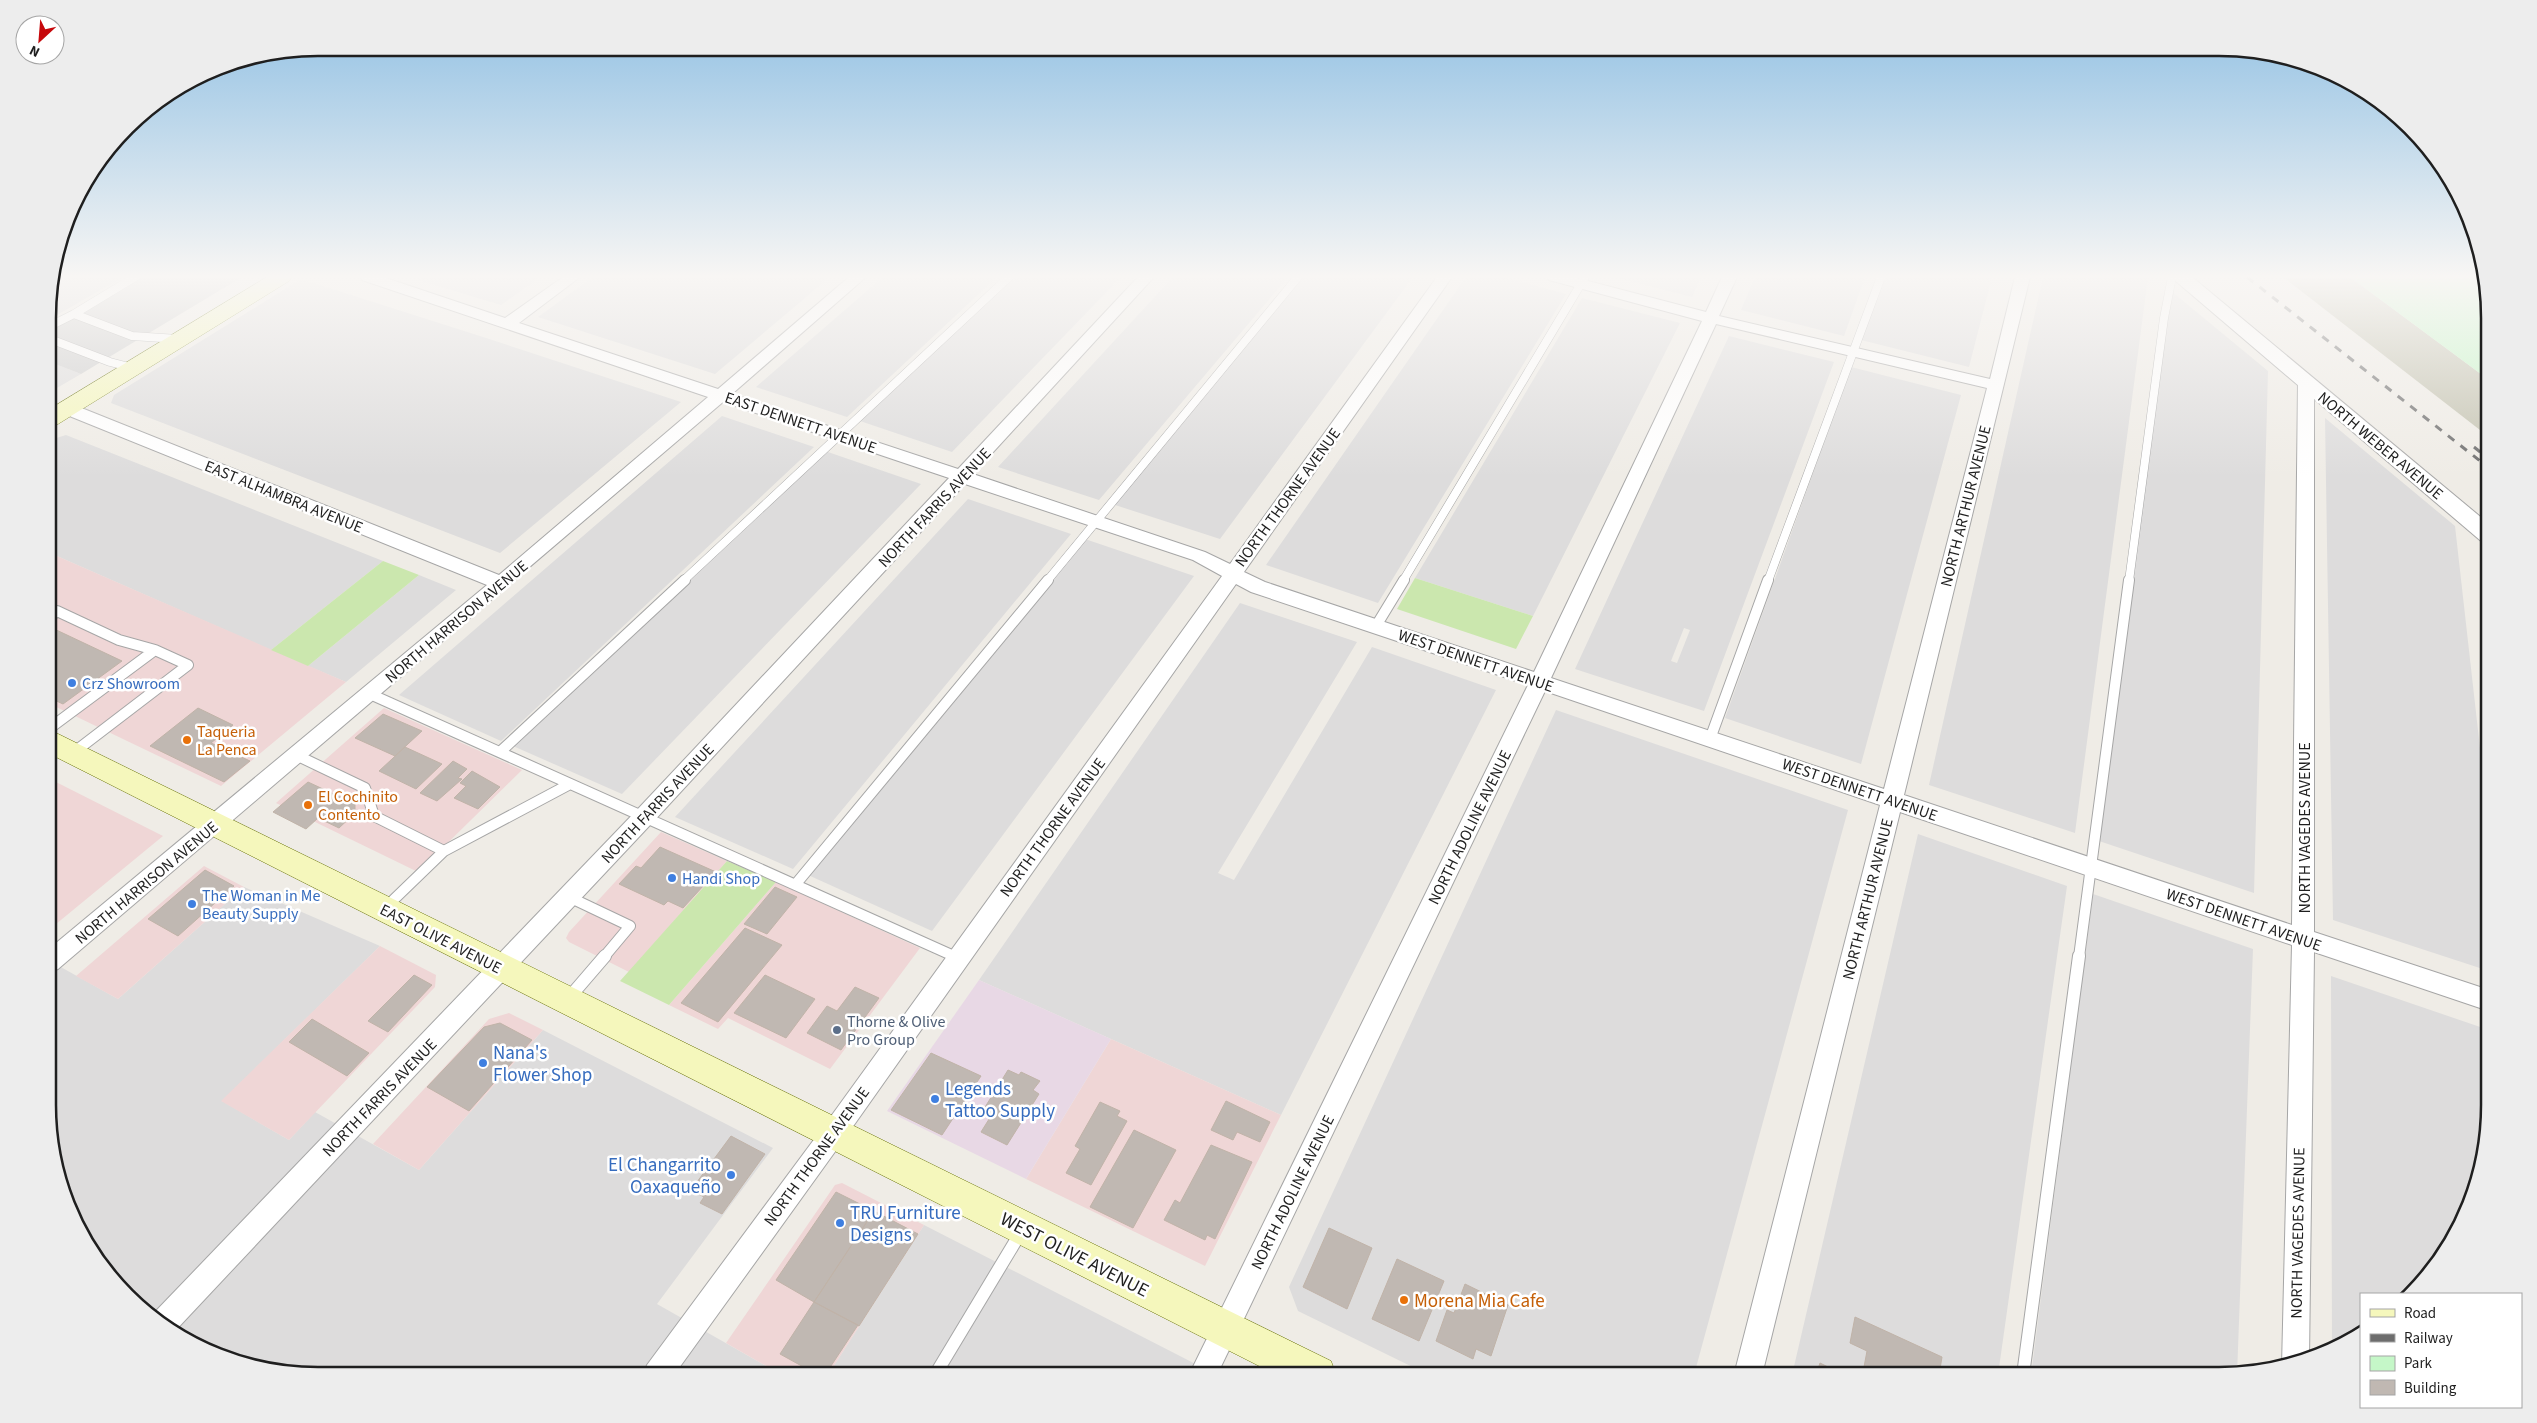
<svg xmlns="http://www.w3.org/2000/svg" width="2537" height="1423" font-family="'Source Sans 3',sans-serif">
<rect width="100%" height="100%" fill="#efece6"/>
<path fill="#dddcdc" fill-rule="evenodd" d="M52,277h71l-73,42z
M422,277h119l-40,28 -83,-25z
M593,277h237l-115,97 -177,-57z
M883,277h114l-150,140 -91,-30z
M1006,277h115l-169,175 -95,-32z
M1173,277h115l-189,223 -101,-33z
M1297,277h116l-193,262 -108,-35z
M1466,277h38l62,17 -188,309 -112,-38z
M1614,277h87l-9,20z
M1755,277h110l-21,59 -103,-26z
M1882,277h110l-23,90 -108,-27z
M2043,277h105l-73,556 -146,-48z
M301,279l182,58 198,65 -181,151 -389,-150 3,-8z
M2165,286l103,85 -14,522 -155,-52z
M1582,298l98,25 -147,293 -118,-38z
M1729,336l105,26 -130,349 -129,-42zM1684,628l6,2 -13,33 -6,-2z
M50,362l31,12 -31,18z
M1851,367l110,28 -100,369 -136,-46z
M722,416l92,31 -313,294 -102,-46z
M2325,418l130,108 34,302v143l-156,-51z
M66,435l146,58 171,68 -112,89 -221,-97v-113z
M825,451l96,33 -299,310 -109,-48z
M968,499l103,35 -278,335 -118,-52z
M1085,539l109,37 -262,355 -124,-56z
M419,575l37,15 -110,92 -38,-16z
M1240,603l117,39 -139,231 16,7 138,-233 124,43 -215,425 -302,-135z
M1556,710l292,100 -154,565h-265l-131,-64 -9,-24z
M1918,834l149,52 -69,489h-206z
M244,887l136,59 -158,155 67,39 26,-28 104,58 124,-140 230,118 -116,156 125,71h-464l-70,-9 -65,-27 -56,-43 -34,-41 -31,-63 -12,-52v-179l68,38z
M2093,894l160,55 -16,426h-206z
M2331,976l158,54v92l-9,53 -27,65 -41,54h-51v40l-29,14z
M924,1225l293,150h-389z"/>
<path fill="#efd6d6" d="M50,553l80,35 216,94 -125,104 -171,-82z
M384,708l138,62 -104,102 -142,-69z
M50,779l113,57 -113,93z
M661,832l66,29 -98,111 -60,-30 -3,-4 3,-6z
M204,866l40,21 -126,112 -42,-23z
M776,882l144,66 -90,121 -102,-51 -10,11 -49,-24z
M380,946l56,29 -1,12 -146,153 -68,-39z
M509,1013l34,17 -124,140 -46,-26 116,-125z
M1111,1039l170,76 -76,151 -179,-87z
M842,1183l82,42 -96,150h-46l-56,-32 109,-158z"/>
<path fill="#e8d8e5" d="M979,980l132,59 -85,140 -139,-68z"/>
<path fill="#cdcdcd" d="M141,277h101l-161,97 -31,-12v-32z"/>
<path fill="#c4c3b1" d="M2283,277h67l139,103v57z"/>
<path fill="#cbe7ae" d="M383,561l36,14 -111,91 -37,-16z
M1415,578l118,38 -17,33 -119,-40z
M727,861l49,21 -107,123 -49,-24z"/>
<path fill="#c5f7c8" d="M2350,277h134l5,23v80z"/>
<path fill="#c0b8b2" stroke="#c0b3a8" d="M50,627l72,34 -59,43 -13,-6z
M198,708l35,17 -22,18 39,18 -26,21 -74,-36z
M383,714l39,17 -27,25 -40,-18z
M405,747l37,17 -26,25 -37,-18z
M453,761l14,8 -9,9 4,1 -25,22 -17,-8z
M472,771l28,16 -22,22 -24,-11 12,-12 -6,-3z
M308,782l47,22v9l-16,15 -21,-10 -12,11 -33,-17z
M660,847l56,25 -33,36 -15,-7 -4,4 -45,-21 17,-18 5,2z
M205,870l29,16 -56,50 -30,-17z
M775,887l22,10 -30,37 -23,-10z
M745,928l37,17 -64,77 -37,-19z
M414,975l18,10 -44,47 -20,-11z
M765,975l50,24 -29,39 -52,-25z
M855,987l24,11 -38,52 -34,-17 20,-27 10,5z
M312,1019l57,34 -22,23 -58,-34z
M500,1023l32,17 -63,71 -42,-24 57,-60z
M931,1053l50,23 -39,59 -51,-25z
M1008,1070l11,5 2,-3 19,9 -7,9 6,4 -32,51 -26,-13 10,-16 -9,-4z
M1226,1101l44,21 -10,20 -23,-10 -4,8 -22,-10z
M1100,1102l20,9 -3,5 10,5 -36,64 -25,-12 14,-24 -5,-3z
M1134,1130l42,20 -43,78 -43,-21z
M731,1136l34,18 -43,60 -22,-11 4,-6 -13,-7z
M1211,1145l41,17 -37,77 -8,-4 -2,5 -41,-20 11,-20 5,3z
M836,1192l38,19 -60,91 -38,-22z
M874,1211l44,23 -59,92 -45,-24z
M1329,1228l43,20 -25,61 -44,-22z
M1397,1259l47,22 -25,60 -47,-22z
M1465,1284l43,21 -17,51 -15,-7 -3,10 -37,-18 11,-31 7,3z
M814,1302l44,23 -33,50h-7l-38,-21z
M1855,1317l87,40 -3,18h-59l-16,-8 3,-16 -17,-8z
M1820,1363l24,12h-28z"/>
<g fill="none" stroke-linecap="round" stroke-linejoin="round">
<defs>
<path id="service-far2" d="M74,314l61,-37
M50,326l24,-12 58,22 46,3
M50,339l60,23 23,6
M2485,533l4,48
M683,581l326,-304
M1047,581l251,-304
M1403,581l182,-304
M1768,581l113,-304
M2129,581l35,-263 8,-41"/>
<path id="service-far1" d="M2489,580v5
M50,617l7,-6 62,29 36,10
M1376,626l28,-46
M370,694l586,263
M50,728l105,-78 33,15 -115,88
M1710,739l58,-159
M500,752l185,-172
M296,755l69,33 9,28 70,35 126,-67
M795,885l253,-305
M569,897l61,29 -26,31
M385,908l59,-57
M2079,957l50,-377"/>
<path id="service" d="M953,956l5,2
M568,999l37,-43
M935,1375l86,-143
M2023,1375l56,-419"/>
<path id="minor" d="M360,277h23l122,41 58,-41h17l-61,46 199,66 131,-112h17l-134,117 226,75 180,-192h16l-181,197 232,78 25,12 207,-287h15l-208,295 21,10 269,90 168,-351 -153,-41 -2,-3h26l133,35 16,-35h15l-18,39 271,63 25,-102h15l-126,518 388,130 6,-543 8,-5 6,1 2,4v550l175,58v21l-175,-59 -5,408 -27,6 10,-421 -392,-133 -138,563h-28l146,-570 -335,-114 -328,684h-28l339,-690 -277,-93 -15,-8 -394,558 -168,233h-31l4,-10 177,-239 398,-550 -29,-16 -228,-76 -313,339 -478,509 -21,-18 483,-503 313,-333 -226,-76 -665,567 -8,3v-24l437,-363 -425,-172 -2,-4 2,-4h12l425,170 209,-178 -346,-117zM1716,324l271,64 -103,401 -333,-111z"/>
<path id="tertiary" d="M2171,277h21l297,247v20l-8,-3z"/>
<path id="secondary" d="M267,277h25l-3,4 -231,143 -8,2v-17z
M50,730l1281,631 5,14h-59l-1227,-621z"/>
</defs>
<use href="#service-far2" stroke="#a6a6a6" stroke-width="9"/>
<use href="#service-far1" stroke="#a6a6a6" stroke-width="12"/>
<use href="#service" stroke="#a6a6a6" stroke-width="14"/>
<use href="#minor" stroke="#a6a6a6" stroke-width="2"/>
<use href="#tertiary" stroke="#a6a6a6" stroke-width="2"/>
<use href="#secondary" stroke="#697309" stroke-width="1"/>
<use href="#service-far2" stroke="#fff" stroke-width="8"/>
<use href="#service-far1" stroke="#fff" stroke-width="10"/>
<use href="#service" stroke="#fff" stroke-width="12"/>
<use href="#minor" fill="#fff" fill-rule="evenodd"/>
<use href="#tertiary" fill="#fff" fill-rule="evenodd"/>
<use href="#secondary" fill="#f5f7bc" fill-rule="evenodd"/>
<path stroke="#6d6d6d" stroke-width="3" stroke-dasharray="8 8" stroke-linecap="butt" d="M2247,277l242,191
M2474,447l15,12"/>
</g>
<linearGradient id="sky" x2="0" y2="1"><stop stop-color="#8ebfe3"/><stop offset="0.58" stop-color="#f8f6f4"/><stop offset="1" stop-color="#f8f6f4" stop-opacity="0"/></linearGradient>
<rect width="2537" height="477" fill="url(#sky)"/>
<g fill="#3f7fe0" stroke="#fff" stroke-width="2">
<circle cx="72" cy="683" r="5"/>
<circle cx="672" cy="878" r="5"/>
<circle cx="192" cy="904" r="5"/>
<circle cx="483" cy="1063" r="5"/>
<circle cx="935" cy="1099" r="5"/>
<circle cx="731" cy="1175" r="5"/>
<circle cx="840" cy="1223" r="5"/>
</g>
<g fill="#e8710a" stroke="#fff" stroke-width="2">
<circle cx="187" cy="740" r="5"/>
<circle cx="308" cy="805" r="5"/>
<circle cx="1404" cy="1300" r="5"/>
</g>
<circle fill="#5c6f8a" stroke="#fff" stroke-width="2" cx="837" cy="1030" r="5"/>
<g text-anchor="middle" stroke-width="5" stroke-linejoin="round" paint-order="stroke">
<g font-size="16" fill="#1f1f1f" stroke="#fff">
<text transform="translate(801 422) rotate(19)" y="6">EAST DENNETT AVENUE</text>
<text transform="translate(2381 445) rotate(40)" y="6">NORTH WEBER AVENUE</text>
<text transform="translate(284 496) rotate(22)" y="6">EAST ALHAMBRA AVENUE</text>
<text transform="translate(1287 497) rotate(-54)" y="6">NORTH THORNE AVENUE</text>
<text transform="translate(1965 506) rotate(-76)" y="6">NORTH ARTHUR AVENUE</text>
<text transform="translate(934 507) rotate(-47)" y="6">NORTH FARRIS AVENUE</text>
<text transform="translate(456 621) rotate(-40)" y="6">NORTH HARRISON AVENUE</text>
<text transform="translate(1476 660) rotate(19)" y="6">WEST DENNETT AVENUE</text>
<text transform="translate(1860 789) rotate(19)" y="6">WEST DENNETT AVENUE</text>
<text transform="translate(657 803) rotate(-47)" y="6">NORTH FARRIS AVENUE</text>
<text transform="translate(1052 827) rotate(-54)" y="6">NORTH THORNE AVENUE</text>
<text transform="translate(1469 827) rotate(-64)" y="6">NORTH ADOLINE AVENUE</text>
<text transform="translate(2304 828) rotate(-90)" y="6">NORTH VAGEDES AVENUE</text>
<text transform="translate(146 882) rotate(-40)" y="6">NORTH HARRISON AVENUE</text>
<text transform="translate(1867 899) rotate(-76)" y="6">NORTH ARTHUR AVENUE</text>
<text transform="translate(2244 919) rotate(19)" y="6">WEST DENNETT AVENUE</text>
<text transform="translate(441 938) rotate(27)" y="6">EAST OLIVE AVENUE</text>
<text transform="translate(379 1097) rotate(-46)" y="6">NORTH FARRIS AVENUE</text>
<text transform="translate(816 1156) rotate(-54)" y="6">NORTH THORNE AVENUE</text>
<text transform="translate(1292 1192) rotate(-64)" y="6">NORTH ADOLINE AVENUE</text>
<text transform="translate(2297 1233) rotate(-89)" y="6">NORTH VAGEDES AVENUE</text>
</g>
<g font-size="16" fill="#366cbe" stroke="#fff" text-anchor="start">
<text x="82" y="689">Crz Showroom</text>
<text x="682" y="884">Handi Shop</text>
<text x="202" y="901">The Woman in Me<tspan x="202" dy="18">Beauty Supply</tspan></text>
</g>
<g font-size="16" fill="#c56008" stroke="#fff" text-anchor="start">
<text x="197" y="737">Taqueria<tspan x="197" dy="18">La Penca</tspan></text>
<text x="318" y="802">El Cochinito<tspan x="318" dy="18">Contento</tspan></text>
</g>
<g font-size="16" fill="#4e5e75" stroke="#fff" text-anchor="start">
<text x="847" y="1027">Thorne &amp; Olive<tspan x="847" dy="18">Pro Group</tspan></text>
</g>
<g font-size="19" fill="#366cbe" stroke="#fff" text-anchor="start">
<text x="493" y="1059">Nana's<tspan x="493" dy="22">Flower Shop</tspan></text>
<text x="945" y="1095">Legends<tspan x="945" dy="22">Tattoo Supply</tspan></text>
<text x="721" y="1171" text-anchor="end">El Changarrito<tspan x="721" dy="22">Oaxaqueño</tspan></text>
<text x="850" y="1219">TRU Furniture<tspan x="850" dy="22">Designs</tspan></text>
</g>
<g font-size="19" fill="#1f1f1f" stroke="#fff">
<text transform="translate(1075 1254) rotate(27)" y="7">WEST OLIVE AVENUE</text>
</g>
<g font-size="19" fill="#c56008" stroke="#fff" text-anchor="start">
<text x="1414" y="1307">Morena Mia Cafe</text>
</g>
</g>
<path d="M0 0H2537V1423H0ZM318 56H2219A262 262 0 0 1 2481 318V1105A262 262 0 0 1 2219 1367H318A262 262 0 0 1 56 1105V318A262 262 0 0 1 318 56Z" fill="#ededed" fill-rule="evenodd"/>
<path fill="none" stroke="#1f1f1f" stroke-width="2.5" d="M318 56H2219A262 262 0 0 1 2481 318V1105A262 262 0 0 1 2219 1367H318A262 262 0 0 1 56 1105V318A262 262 0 0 1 318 56Z"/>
<rect x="2360" y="1293" width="162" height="115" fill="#ffffff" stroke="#a5a5a5"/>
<rect x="2370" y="1309" width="25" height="8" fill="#f5f7bc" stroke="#a5a5a5"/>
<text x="2404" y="1318" font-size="15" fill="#1f1f1f">Road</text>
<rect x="2370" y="1334" width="25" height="8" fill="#6d6d6d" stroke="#a5a5a5"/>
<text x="2404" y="1343" font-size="15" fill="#1f1f1f">Railway</text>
<rect x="2370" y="1356" width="25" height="15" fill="#c5f7c8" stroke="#a5a5a5"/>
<text x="2404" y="1368" font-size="15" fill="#1f1f1f">Park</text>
<rect x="2370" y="1380" width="25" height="15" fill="#c0b8b2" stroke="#a5a5a5"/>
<text x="2404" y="1393" font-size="15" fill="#1f1f1f">Building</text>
<g transform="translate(40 40) rotate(206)"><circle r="24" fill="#ffffff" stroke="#a5a5a5"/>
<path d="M0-4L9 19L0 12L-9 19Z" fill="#c6080b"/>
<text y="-8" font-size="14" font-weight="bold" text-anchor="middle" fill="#1f1f1f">N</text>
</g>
</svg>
